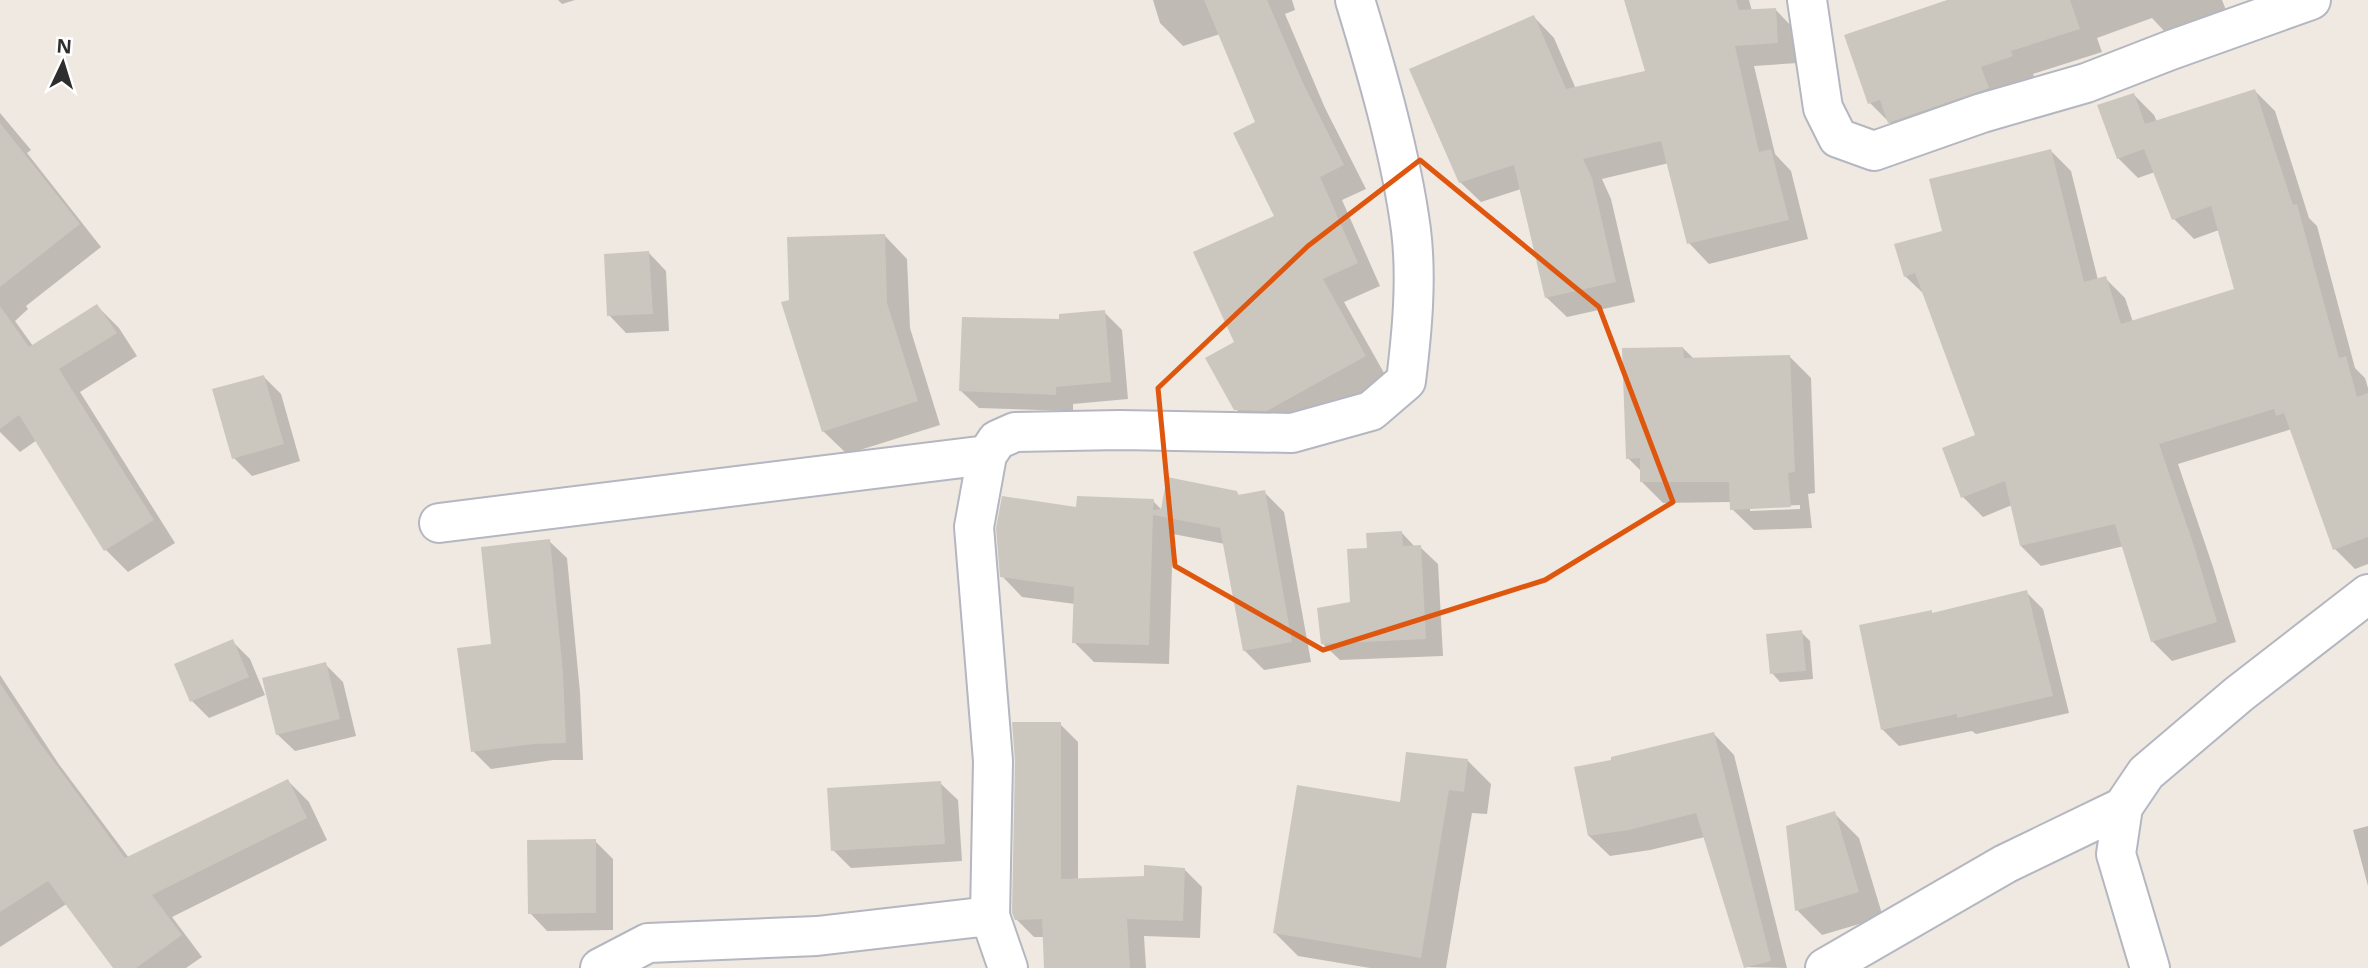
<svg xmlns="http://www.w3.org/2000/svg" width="2368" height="968" font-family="'Open Sans',sans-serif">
<rect width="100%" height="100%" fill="#efe9e1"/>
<path fill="#0003" fill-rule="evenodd" d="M558,0h17l-13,4z
M1153,0h139l3,10 -10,4 40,94 41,81 -24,11 38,86 -36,16 44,78 -98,53 -31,-1 -23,-23v-66l40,-126 -18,-95 -38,-88 -37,12 -23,-23z
M1626,0h123l3,11 23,-2 20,21 3,33 -44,3 21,88 16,17 17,68 -99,25 -20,-21 -20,-80 -67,16 9,20 24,103 -68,15 -21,-20 -25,-108 -40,13 -21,-20 74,-165 20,21 22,51 71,-17z
M1952,0h270l10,25 -55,20 -25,-27 -55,20 5,14 -69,22 2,5 -142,47 -23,-23 -23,-67z
M2255,91l20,20 34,107 8,8 38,142 10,10 3,10v176l-13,5 -20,-20 -43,-120 -114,35 35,103 23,75 -64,19 -20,-20 -28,-95 -83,20 -20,-20 -9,-41 -29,12 -20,-20 14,-61 -51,-140 -21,-20 39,-44 107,-81 20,20 27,109 7,-2 20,20 8,24 103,-32 -17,-60 -25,9 -20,-20 -19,-47 -17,6 -20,-20 16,-63 20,20 3,7z
M0,113l31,37 -4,3 74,94 -75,59 2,3 -13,12 18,25 64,-40 22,22 18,28 -57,36 95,151 -47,29 -22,-22 -69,-110 -17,12 -20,-20z
M884,235l23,24 3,69 30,97 -93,29 -24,-23 -32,-130z
M649,253l17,18 3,60 -43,2 -17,-18z
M1104,312l18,18 6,69 -55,5v7l-94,-3 -18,-17 100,-70z
M1683,348l11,11 96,-2 21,21 4,115 -7,1 4,34 -58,2 -22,-21v-7l-69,1 -21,-21v-10l-14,-14zM1800,505v4l-50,2v-4z
M263,376l18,18 19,67 -48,15 -18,-18z
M1236,492l4,4 24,-4 20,20 27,150 -47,8 -20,-20 -19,-106 -52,-10 -4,130 -75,-2 -20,-20 1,-38 -53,-7 -20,-21 76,-67 75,-8 9,9z
M1402,533l13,14h5l18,17 5,92 -103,4 -18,-17 30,-39 16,-55z
M549,541l18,17 13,134 3,68h-30l-62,9 -18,-18 20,-106z
M2026,592l17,17 26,104 -93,21 -4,-3 -73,15 -17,-17 49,-117 3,2z
M1801,632l9,9 3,38 -33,3 -8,-9z
M232,641l18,18 15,36 -56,23 -17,-17z
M325,664l18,18 13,54 -61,15 -18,-17z
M0,675l58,88 71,95 159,-77 21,21 18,38 -155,77 30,40 -16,11h-71l-47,-65 -68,44z
M1060,724l18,18v138l67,-2 39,-9 18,18 -2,51 -56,-2 2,32h-100l-2,-31h-10l-18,-18z
M1714,734l20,21 53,213 -42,-1 -40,-130 -55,13 -40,6 -21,-20 24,-75z
M1467,760l24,24 -4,30 -15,-1 -26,155h-76l-72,-12 -24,-24 128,-128z
M940,783l18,17 4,61 -111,7 -18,-18z
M1834,813l25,25 24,79 -61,18 -25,-25z
M2368,826v60l-15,-56z
M595,841l18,18v71l-66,1 -17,-18z"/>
<path fill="#cbc7bf" d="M1204,0h63l36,83 41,82 -24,12 38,86 -35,16 43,77 -99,55 -33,-1 -29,-52 29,-16 -41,-90 81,-36 -41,-83 22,-11z
M1624,0h112l3,10 37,-2 2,35 -43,3 24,106 12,-3 18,71 -102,24 -26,-103 -78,18 9,19 24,104 -71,16 -31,-133 -55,18 -50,-114 125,-54 32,74 79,-18z
M1947,0h123l10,29 -69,22 2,5 -32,11 8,21 -101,35 -8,-23 -12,4 -24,-69z
M2255,89l38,116 4,-1 42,154 7,-2 11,41 11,-4v144l-35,13 -49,-137 -8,3 -2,-7 -115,35 35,102 23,76 -66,20 -36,-118 -95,22 -15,-65 -44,17 -19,-50 33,-13 -60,-162 -11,4 -10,-33 48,-13 -13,-52 122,-30 33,133 22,-6 15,48 113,-35 -23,-83 -39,14 -28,-71 -27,10 -20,-54 37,-12 11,31z
M0,123l80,101 -80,63z
M885,234l2,69 31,98 -96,31 -41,-130 8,-2 -2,-63z
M649,251l4,63 -46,2 -3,-62z
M97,304l20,29 -58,36 95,151 -50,31 -85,-136 -19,14v-123l29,41z
M1105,310l6,72 -55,5v8l-97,-4 3,-74 97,2v-5z
M1683,347l1,11 106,-3 5,117 -7,1 3,34 -61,3 -1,-28h-89v-24l-14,1 -4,-111z
M264,375l20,69 -52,15 -20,-70z
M1167,477l70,14 1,4 27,-5 27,152 -49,9 -23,-123 -67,-13 -4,130 -77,-2 2,-56 -74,-10 -4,-49 6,-32 74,11 1,-11 77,3 -1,11 8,-1z
M1402,531l1,15 18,-1 5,94 -105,5 -4,-36 33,-6 -3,-53 20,-1 -1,-15z
M550,539l13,134 3,70 -32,1 -63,8 -14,-104 34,-4 -10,-97z
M2027,590l26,106 -96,22v-4l-76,16 -22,-105 73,-15v3z
M1802,630l4,41 -36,3 -4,-40z
M233,639l16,38 -59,25 -16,-38z
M326,662l14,57 -64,16 -14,-57z
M0,683l37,56 88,119 163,-79 19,39 -155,77 30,40 -46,33h-23l-65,-87 -48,31z
M1012,722h49v157l83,-3v-11l41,3 -2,53 -56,-2 3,49h-86l-2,-49 -27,1 -3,-7 3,-152z
M1714,732l57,229 -27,7 -48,-155 -67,17 -41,6 -14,-69 37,-7v-3z
M1406,752l62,7 -4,33 -15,-2 -28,168 -148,-25 24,-148 103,17z
M941,781l4,63 -114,7 -4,-63z
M1835,811l24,81 -64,19 -9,-85z
M596,839v74l-68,1 -1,-74z"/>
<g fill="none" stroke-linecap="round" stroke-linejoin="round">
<defs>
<path id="street" d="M1807,0l16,108 15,30 36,13 108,-38 104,-30 85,-33 140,-50
M439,523l548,-68
M600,968l48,-25 169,-7 173,-20
M1008,968l-18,-52 3,-155 -19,-234 13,-72 10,-15 18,-8 105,-2 172,3 79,-22 35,-30c6,-49 11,-102 5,-151 -10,-75 -34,-158 -56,-230
M1825,968l180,-104 118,-57
M2150,968l-34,-114 7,-47 23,-34 93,-79 129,-100"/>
</defs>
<use href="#street" stroke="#b4b7c1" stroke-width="42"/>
<use href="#street" stroke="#fff" stroke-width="38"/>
</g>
<path fill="none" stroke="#df570e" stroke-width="5" stroke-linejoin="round" d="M1420,160l179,147 74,195 -128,78 -222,70 -148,-84 -17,-178 150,-142z"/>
<g transform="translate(63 63) rotate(4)" stroke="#ffffff" stroke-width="5" paint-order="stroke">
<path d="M0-5L12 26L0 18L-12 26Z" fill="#2e2e2e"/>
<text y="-10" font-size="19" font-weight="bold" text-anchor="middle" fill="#2e2e2e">N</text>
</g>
</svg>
